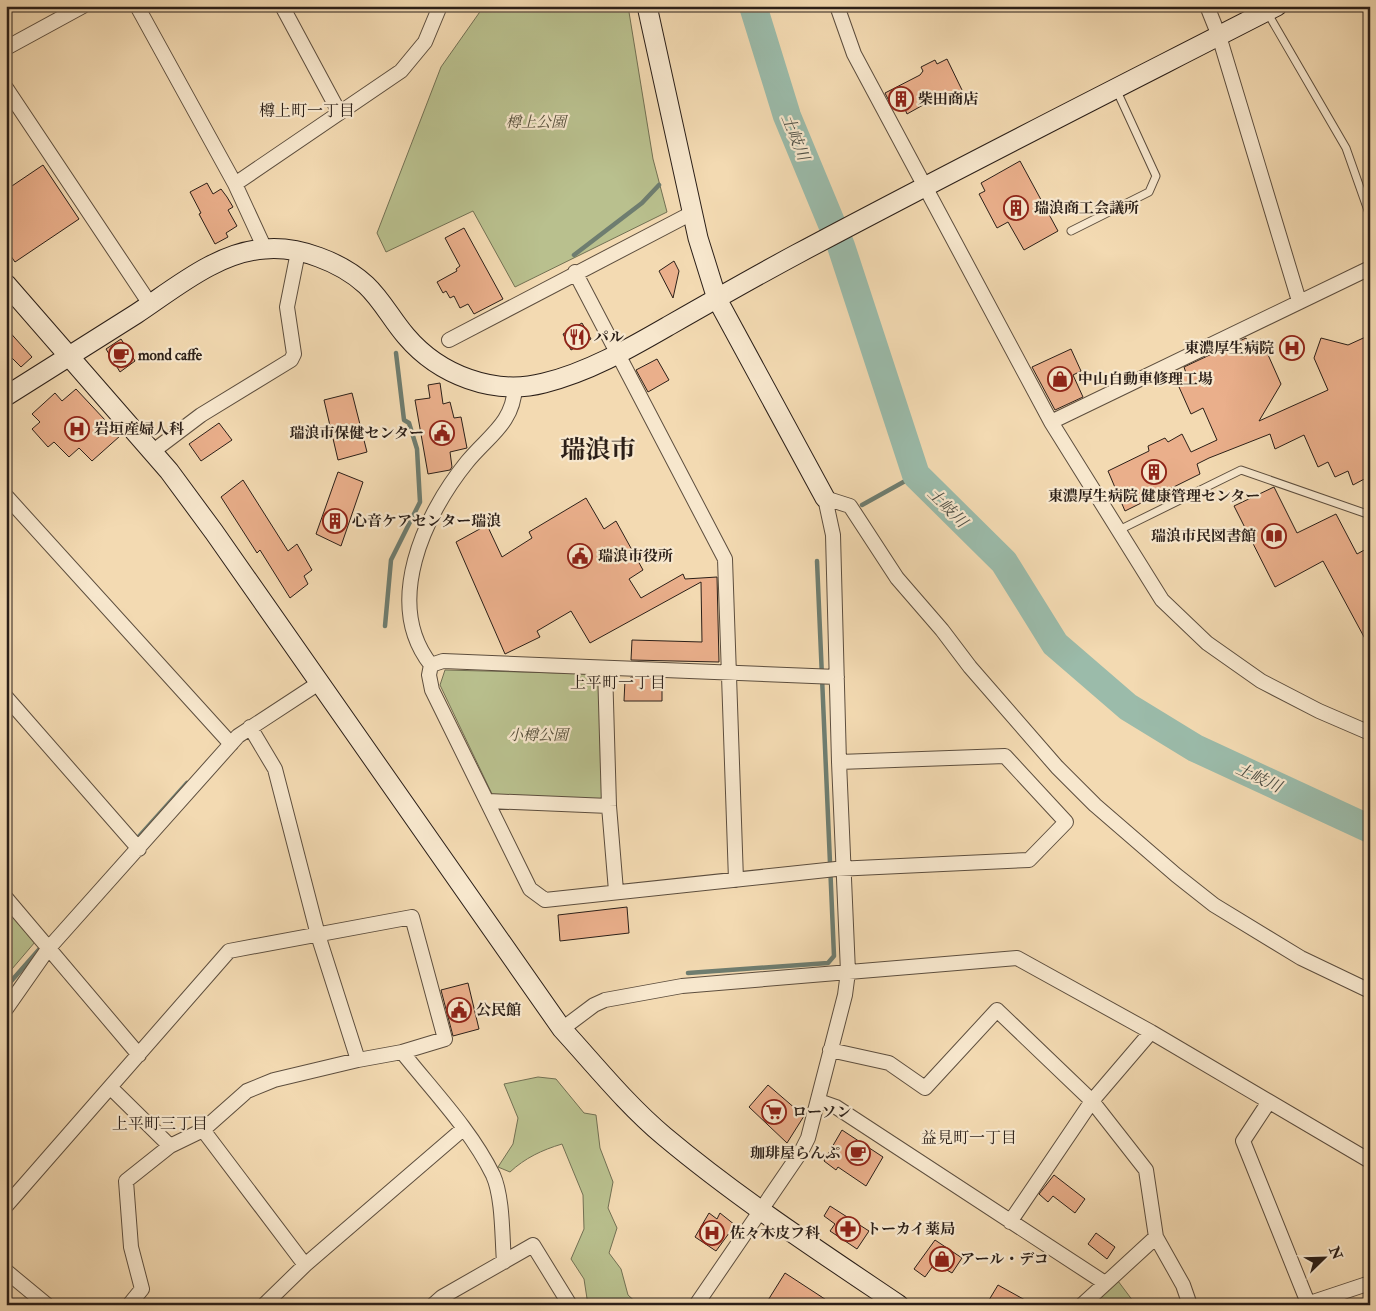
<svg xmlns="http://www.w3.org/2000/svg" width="1376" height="1311" font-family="'IM FELL Double Pica','Noto Serif JP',serif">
<rect width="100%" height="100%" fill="#f3dab2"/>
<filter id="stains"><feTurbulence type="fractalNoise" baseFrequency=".004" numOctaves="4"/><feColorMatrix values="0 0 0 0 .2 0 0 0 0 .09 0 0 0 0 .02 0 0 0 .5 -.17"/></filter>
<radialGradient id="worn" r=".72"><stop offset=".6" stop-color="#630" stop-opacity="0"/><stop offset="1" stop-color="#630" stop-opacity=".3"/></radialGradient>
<path fill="#b9c08e" stroke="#727053" d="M484,6h144l25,153 14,53 -152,75 -42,-76 -87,41 -9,-19 64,-166z
M445,670l155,4 2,125 -109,-3 -53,-111z
M6,910l29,32 -29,34z
M538,1077l18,2 28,34 12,2 4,33 13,34 -5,26 9,20 -8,25 12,16 7,26 11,10h-51l-4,-26 -13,-20 13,-30 -1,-34 -21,-51c-20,6 -37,14 -52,28l-12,-5 15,-23 5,-26 -14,-34z
M1118,1281l18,24h-43z"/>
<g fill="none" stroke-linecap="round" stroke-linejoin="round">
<path stroke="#6e7d70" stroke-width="4.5" d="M574,255l68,-52 17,-18
M862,505l54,-30
M385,626l6,-66 29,-58 -3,-53 -8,-26 -5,-3 -8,-67
M134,842l53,-59
M688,973l140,-10 6,-7 -17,-395
M6,987l37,-42"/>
<path stroke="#9bbbaa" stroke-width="28" d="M753,6l34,110 54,130 75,229 88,87 51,82 73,63 67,41 175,81"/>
</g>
<path fill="#eaaf8b" stroke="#2b1f18" d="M947,59l15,31 -29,14 -1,-4 -25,14 -5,-12 -10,5 -7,-14 35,-18 3,-4 -2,-4 14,-7 2,4z
M1020,161l38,70 -34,19 -16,-28 -11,6 -18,-34 6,-3 -4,-8z
M43,165l36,54 -64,43 -9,-13v-59z
M207,183l6,11 8,-5 6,8 6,10 -5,3 9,16 -11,7 2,4 -13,7 -16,-30 2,-1 -11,-21z
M464,228l39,71 -29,15 -6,-10 -8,4 -6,-12 -4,2 -4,-7 -3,2 -6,-11 20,-11 -1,-2 4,-3 -15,-28z
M674,261l5,10 -6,27 -14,-27z
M582,323l9,16 -20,11 -8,-16z
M6,328l26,29 -11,10 -15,-15z
M1370,335v141l-17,9 -5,-14 -13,6 -7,-15 -10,5 -14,-32 -29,14 -5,-15 -61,24 -12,6 3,10 -75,37 -17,-40 41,-20 -1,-5 17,-8 3,4 14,-8 9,18 26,-12 -14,-32 -12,6 -16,-36 11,-5 -2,-6 62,-29 2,6 13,-5 20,45 -22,37 69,-31 -14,-32 7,-20 27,7z
M121,339l14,22 -15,11 -14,-23z
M1071,349l10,22 -8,4 10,22 -28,13 -23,-43z
M657,359l12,21 -21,12 -12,-22z
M440,383l3,21 7,-2 4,16 7,-1 6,31 -17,4 2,15 -2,3 -22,4 -13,-74 15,-2 -2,-13z
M76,389l44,47 -28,25 -13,-13 -10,9 -15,-15 -6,5 -16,-18 8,-7 -8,-8 23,-21 7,8z
M352,393l15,59 -29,8 -14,-60z
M219,423l13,17 -31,21 -12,-17z
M338,472l25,10 -22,64 -25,-12z
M243,480l45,71 9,-7 15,26 -8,6 4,8 -18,14 -30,-48 -3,3 -36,-56z
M1274,487l23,46 39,-19 21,40 13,-7v101l-47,-87 -48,26 -41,-81z
M586,498l18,31 12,-8 27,49 -14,9 12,19 42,-24 2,5 32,-2 2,85 -88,-2 1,-20 70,2 -1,-60 -111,61 -19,-32 -34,20 3,6 -35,17 -49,-112 31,-17 15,32 30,-19 -3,-6z
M631,677l31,2v22h-38l1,-21h6z
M627,907l2,26 -69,8 -2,-26z
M468,983l11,46 -26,7 -12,-46z
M768,1085l36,31 -17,27 -38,-36z
M842,1130l41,27 -17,29 -28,-19 -2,3 -12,-9z
M1054,1175l31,24 -10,14 -22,-17 -5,6 -9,-8z
M830,1206l39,25 -12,18 -27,-18 5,-7 -11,-8z
M709,1213l8,6 3,-6 15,12 -19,26 -21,-14z
M1096,1233l19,14 -8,12 -19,-15z
M935,1240l27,18 -10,15 -17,-10 -10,14 -11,-8z
M785,1273l49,32h-69z
M998,1285l36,20h-48z"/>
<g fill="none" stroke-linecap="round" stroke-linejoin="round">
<defs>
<path id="lane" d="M1267,12l79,136 24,68
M1071,231l78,-39 7,-16 -40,-87
M1117,531l124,-61 129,45"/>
<path id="street" d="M137,6l98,178 30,65
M282,6l57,106
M837,6l17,48 197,368 111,178 45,43 54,38 58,30 51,22
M1207,6l12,30 80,265
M6,48l77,-42
M6,88l144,216
M235,184l166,-113 24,-29 15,-36
M575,272l150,287 11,321
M449,340l243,-127
M1051,422l319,-154
M152,452l49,-37 90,-55 3,-6 -7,-47 11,-55
M6,496l225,248
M825,498l25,8 47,72 45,52 28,37 87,100 38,38 81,70 38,30 87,53 69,33
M431,665l-2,10 3,15 98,199 15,11 291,-31 193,-9 37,-38 -61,-66 -166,6
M431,665l12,-4 394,16
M431,665c-48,-61 -7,-150 36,-203 21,-26 46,-38 48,-75
M605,668l4,138 7,85
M6,697l133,152
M250,727l25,42 43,166 40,125
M488,801l121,5
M6,898l133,157
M6,1009l42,-60 190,-213 81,-53
M562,1029l32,-24 11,-5 77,-14 335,-28 134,74 219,129
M830,1050l59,13 36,25 72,-78 95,91 59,-69
M402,1052c31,39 69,78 91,123 10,22 9,62 11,87
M111,1088l59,58
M819,1101l17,6 269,176
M1268,1103l-25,38 65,162
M203,1130l102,135
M6,1206l223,-255 183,-34 33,122 -43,13 -44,8 -84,20 -27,11 -44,39 -33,16 -44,35 5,66 11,42 -13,16
M1010,1222l82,-121 54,69 10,67 27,48 7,20
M6,1271l41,34
M264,1305l41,-40 158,-136
M433,1305l9,-8 91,-52 37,60
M696,1305l106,-155 6,-12 37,-143 3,-23 -9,-210 -6,-227 -8,-37
M1082,1305l74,-68
M1304,1305l66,-22"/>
<path id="secondary" d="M647,6l51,232 19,61 108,199
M6,284l163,187 45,61 348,497c33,36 64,75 102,107 74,62 155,115 235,169
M6,396c43,-27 87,-55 130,-82 38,-25 81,-62 129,-65 34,-3 76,13 101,36 16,15 26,35 40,51 33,39 88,60 138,47 45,-11 86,-35 126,-58 42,-24 84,-48 127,-71 159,-85 320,-166 480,-248"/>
</defs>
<use href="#lane" stroke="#5d4e3e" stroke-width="9"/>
<use href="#street" stroke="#5d4e3e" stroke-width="16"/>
<use href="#secondary" stroke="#2b1f18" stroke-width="21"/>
<use href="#lane" stroke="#f7e7cd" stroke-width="7"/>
<use href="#street" stroke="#f7e7cd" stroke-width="14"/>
<use href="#secondary" stroke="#f7e7cd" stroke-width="19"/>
</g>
<defs>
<symbol id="building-ring" viewBox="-11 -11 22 22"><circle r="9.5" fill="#f7e7cd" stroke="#8f2418" stroke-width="1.5"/><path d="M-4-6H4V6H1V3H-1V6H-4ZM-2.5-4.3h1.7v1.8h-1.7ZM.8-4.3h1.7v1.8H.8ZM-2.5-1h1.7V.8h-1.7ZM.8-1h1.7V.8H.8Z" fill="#8f2418"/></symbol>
<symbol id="restaurant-ring" viewBox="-11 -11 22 22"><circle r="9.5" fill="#f7e7cd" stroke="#8f2418" stroke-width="1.5"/><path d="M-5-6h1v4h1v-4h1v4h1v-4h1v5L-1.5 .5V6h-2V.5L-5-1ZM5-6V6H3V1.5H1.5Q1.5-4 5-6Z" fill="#8f2418"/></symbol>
<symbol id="hospital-ring" viewBox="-11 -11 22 22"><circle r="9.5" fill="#f7e7cd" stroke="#8f2418" stroke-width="1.5"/><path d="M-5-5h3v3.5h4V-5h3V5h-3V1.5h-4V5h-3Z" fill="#8f2418"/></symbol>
<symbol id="cafe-ring" viewBox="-11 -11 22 22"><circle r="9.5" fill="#f7e7cd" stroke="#8f2418" stroke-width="1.5"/><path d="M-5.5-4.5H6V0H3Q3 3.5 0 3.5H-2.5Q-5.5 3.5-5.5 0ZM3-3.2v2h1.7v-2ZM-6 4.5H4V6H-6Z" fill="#8f2418"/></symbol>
<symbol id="shop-ring" viewBox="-11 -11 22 22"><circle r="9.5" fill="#f7e7cd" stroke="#8f2418" stroke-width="1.5"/><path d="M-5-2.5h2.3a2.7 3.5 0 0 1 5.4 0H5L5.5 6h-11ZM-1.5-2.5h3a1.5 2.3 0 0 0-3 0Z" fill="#8f2418"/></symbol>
<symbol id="civic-ring" viewBox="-11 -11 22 22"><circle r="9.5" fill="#f7e7cd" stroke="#8f2418" stroke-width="1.5"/><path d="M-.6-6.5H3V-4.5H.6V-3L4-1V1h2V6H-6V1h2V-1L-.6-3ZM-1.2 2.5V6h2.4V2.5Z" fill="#8f2418"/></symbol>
<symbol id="library-ring" viewBox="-11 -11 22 22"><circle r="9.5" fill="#f7e7cd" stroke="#8f2418" stroke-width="1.5"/><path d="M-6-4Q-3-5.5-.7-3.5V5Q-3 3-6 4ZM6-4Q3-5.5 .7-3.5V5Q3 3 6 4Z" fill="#8f2418"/></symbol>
<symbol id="supermarket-ring" viewBox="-11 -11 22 22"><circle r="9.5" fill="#f7e7cd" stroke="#8f2418" stroke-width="1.5"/><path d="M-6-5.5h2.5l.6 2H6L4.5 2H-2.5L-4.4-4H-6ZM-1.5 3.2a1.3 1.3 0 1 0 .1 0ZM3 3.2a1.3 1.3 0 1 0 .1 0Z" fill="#8f2418"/></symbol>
<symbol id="pharmacy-ring" viewBox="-11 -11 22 22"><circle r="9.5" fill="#f7e7cd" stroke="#8f2418" stroke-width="1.5"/><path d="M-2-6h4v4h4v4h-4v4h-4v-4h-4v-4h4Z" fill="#8f2418"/></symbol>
</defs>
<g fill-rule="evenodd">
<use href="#building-ring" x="887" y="85" width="28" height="28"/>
<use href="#building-ring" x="1002" y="194" width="28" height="28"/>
<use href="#restaurant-ring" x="563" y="323" width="28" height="28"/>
<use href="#hospital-ring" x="1278" y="334" width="28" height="28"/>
<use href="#cafe-ring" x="107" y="341" width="28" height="28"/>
<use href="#shop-ring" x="1046" y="365" width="28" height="28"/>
<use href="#hospital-ring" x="63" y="415" width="28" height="28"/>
<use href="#civic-ring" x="428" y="419" width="28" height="28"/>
<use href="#building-ring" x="1140" y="458" width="28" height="28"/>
<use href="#building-ring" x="321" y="507" width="28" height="28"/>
<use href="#library-ring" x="1260" y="522" width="28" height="28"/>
<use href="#civic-ring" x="566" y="542" width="28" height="28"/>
<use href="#civic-ring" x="445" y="996" width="28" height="28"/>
<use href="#supermarket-ring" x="760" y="1098" width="28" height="28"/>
<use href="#cafe-ring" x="844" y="1139" width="28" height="28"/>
<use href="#pharmacy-ring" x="834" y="1215" width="28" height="28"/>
<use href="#hospital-ring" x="698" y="1219" width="28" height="28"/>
<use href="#shop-ring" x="928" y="1245" width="28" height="28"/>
</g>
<g text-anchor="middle" stroke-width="4.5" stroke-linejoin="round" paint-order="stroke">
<g font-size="15" font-weight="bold" fill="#2b1f18" stroke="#f7e7cd" text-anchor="start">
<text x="918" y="104">柴田商店</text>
<text x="1034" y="213">瑞浪商工会議所</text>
<text x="594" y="342">パル</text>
<text x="1274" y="353" text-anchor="end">東濃厚生病院</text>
<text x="138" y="360">mond caffe</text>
<text x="1078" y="384">中山自動車修理工場</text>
<text x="94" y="434">岩垣産婦人科</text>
<text x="424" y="438" text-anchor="end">瑞浪市保健センター</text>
<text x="1154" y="501" text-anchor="middle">東濃厚生病院 健康管理センター</text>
<text x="352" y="526">心音ケアセンター瑞浪</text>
<text x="1256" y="541" text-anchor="end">瑞浪市民図書館</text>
<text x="598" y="561">瑞浪市役所</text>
<text x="476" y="1015">公民館</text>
<text x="792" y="1117">ローソン</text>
<text x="840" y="1158" text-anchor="end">珈琲屋らんぷ</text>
<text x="866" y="1234">トーカイ薬局</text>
<text x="730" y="1238">佐々木皮フ科</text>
<text x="960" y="1264">アール・デコ</text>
</g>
<g font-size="15" font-style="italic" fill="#564f3b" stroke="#f7e7cd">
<text x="536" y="127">樽上公園</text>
<text x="538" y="740">小樽公園</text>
</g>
<g font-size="16" fill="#2b1f18" stroke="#f7e7cd">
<text x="307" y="116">樽上町一丁目</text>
<text x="618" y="688">上平町一丁目</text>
<text x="160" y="1129">上平町三丁目</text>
<text x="969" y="1143">益見町一丁目</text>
</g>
<g font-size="16" font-style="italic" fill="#4d4e44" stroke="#f7e7cd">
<text transform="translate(796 137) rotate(68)" y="6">土岐川</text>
<text transform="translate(948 507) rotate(45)" y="6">土岐川</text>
<text transform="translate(1259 777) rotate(25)" y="6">土岐川</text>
</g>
<g font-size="25" font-weight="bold" fill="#2b1f18" stroke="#f7e7cd">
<text x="598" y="458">瑞浪市</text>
</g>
</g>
<rect width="1376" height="1311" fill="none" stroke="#f3dab2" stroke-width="25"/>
<rect x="8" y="8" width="1361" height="1296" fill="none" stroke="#2b1f18" stroke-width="2.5"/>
<rect x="12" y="12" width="1351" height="1286" fill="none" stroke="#2b1f18"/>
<g transform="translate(1324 1258) rotate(67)" stroke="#f7e7cd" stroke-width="4" paint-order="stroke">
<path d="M0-4L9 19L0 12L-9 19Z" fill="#2b1f18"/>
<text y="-8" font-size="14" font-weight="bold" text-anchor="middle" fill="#2b1f18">N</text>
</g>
<rect width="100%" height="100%" filter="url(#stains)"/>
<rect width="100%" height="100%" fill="url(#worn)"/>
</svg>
